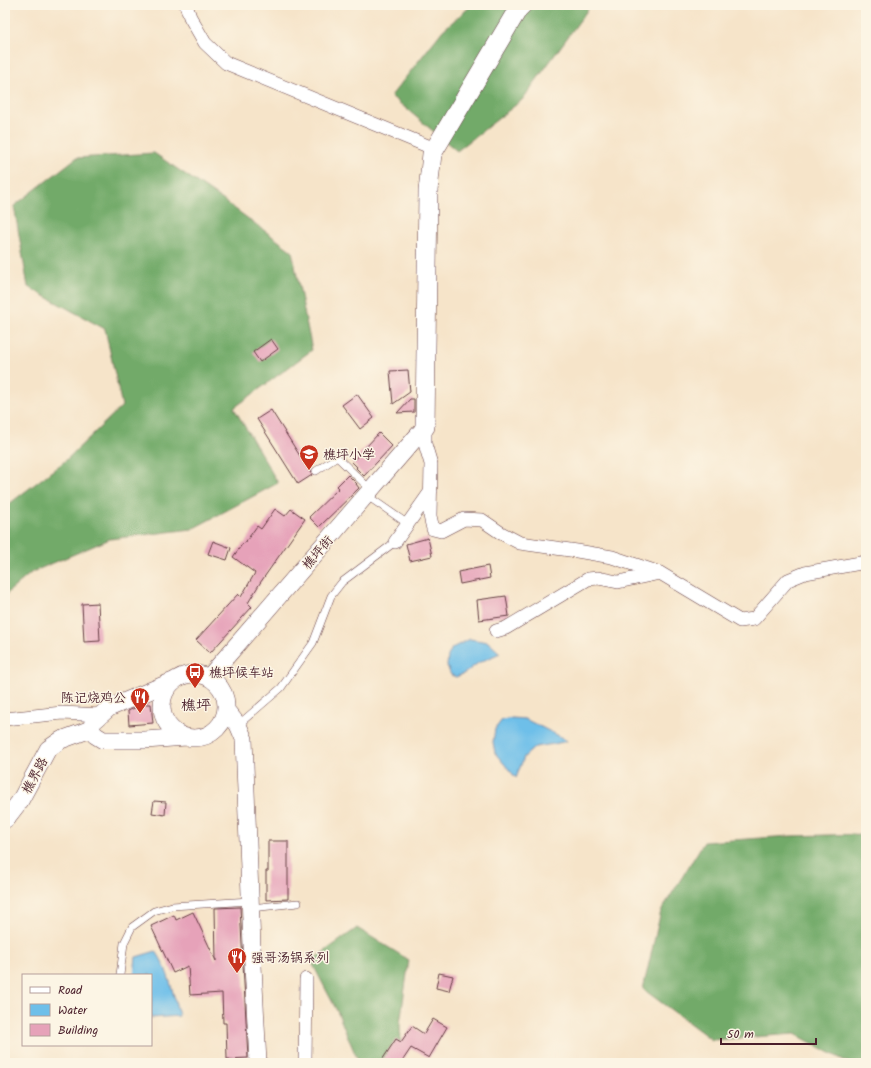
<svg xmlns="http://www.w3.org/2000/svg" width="871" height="1068" font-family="Kalam,'LXGW WenKai TC',sans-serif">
<rect width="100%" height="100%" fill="#fcf5e5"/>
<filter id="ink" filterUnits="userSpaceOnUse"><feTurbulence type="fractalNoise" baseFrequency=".025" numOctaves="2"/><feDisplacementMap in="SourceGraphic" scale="8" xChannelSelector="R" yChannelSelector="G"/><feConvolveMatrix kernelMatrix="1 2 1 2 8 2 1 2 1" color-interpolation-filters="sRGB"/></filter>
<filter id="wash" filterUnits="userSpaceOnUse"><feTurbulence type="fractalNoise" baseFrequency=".012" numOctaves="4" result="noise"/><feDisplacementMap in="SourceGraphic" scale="16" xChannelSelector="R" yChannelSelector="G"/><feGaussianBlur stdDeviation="0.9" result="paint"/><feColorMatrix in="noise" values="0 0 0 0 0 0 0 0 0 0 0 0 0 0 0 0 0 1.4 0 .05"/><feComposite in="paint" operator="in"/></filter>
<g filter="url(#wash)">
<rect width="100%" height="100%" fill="#f6e4c9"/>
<path fill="#72aa69" stroke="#5e644a" d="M472,5h119l-69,95 -65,51 -66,-55 52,-66z
M154,153l69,47 69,51 20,99 -78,58 44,75 -86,46 -82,10 -78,33 -27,23v-88l60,-46 57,-55 -17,-77 -77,-42 -14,-81 62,-48z
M866,834v229h-17l-54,-29 -83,6 -69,-51 18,-78 43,-69 86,-6z
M357,928l52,32 -9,63 1,40h-42l-22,-52 -26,-50z"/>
<path fill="#6ebfe9" stroke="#5c6f8a" d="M470,639l18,3 12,11 -22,10 -13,10 -9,4 -5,-2 -4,-9 1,-10 4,-8z
M512,718l13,1 34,17 8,5 -13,3 -19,3 -11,10 -8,21 -21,-25 -2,-11 2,-13 7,-9z
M156,951c13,19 17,43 23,65l-28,2v-43h-17l2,-18z"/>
<g id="blocks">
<path fill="#e6a2b9" d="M271,339l7,10 -18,13 -7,-10z
M408,370l2,22 -17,12 -3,-33z
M357,394l17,24 -14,11 -18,-24z
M410,399h4v13l-17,1z
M271,410l41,65 -14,9 -41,-65z
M379,433l13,13 -28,30 -8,-8 1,-1 -5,-5z
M348,475l9,9h-1l3,4 -40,39 -10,-10 30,-29 -2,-2z
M275,509l10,7 6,-7 14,10 -45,64 -12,20 4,4 -42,46 -14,-13 42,-46 3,3 14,-24 -22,-16 10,-14 1,1 13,-18 4,3z
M428,538l4,18 -22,5 -4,-17z
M213,541l18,7 -4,12 -19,-6z
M488,566l2,12 -30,6 -2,-12z
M506,596l3,20 -30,4 -2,-20z
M98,603l2,38 -16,1 -2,-38z
M143,704h8l2,19 -24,2 -1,-14z
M154,801l12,1 -1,13 -13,-2z
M268,841h20v58l-22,1v-29h2z
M240,907l8,151 -21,1 -1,-36h-3l-1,-30 -32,2 -2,-29 -15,7 -22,-47 23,-11 2,5 17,-8 23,49 -1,-53z
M439,973l14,3 -4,15 -13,-3z
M433,1019l14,8 -18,31 -18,-10 -10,15h-21l16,-24 5,3 11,-16 12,8z"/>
</g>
</g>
<g filter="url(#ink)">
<use href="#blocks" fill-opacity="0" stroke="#643d43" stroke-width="1"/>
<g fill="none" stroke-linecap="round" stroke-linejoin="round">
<defs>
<path id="service" d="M316,471l21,-14 34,33
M366,495l42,29
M238,725l43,-37 32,-45 18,-47 11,-14 53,-40
M251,908l47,-5
M120,975l4,-32 8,-16 22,-16 18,-5 78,-5"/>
<path id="minor" d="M186,5l4,12 15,26 21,20 209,86
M425,427v17l6,20 -1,52 3,13 8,2 23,-12 18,1 19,13 19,10 57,8 35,6 48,16 80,48 14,-2 34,-39 17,-7 61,-11
M395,542l36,-51
M496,631l10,-3 82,-49 10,-1 20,4 42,-9
M5,719l57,-6 39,2
M305,1063l1,-84"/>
<path id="tertiary" d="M162 706a32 32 0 1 1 64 0a32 32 0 1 1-64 0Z
M209,677l216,-250
M226,710l12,15 6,14 8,207 6,117
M91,729l4,6 8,5h42l41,-3
M91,729l2,-7 16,-14 64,-27
M5,819h1l14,-18 28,-52 13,-9 30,-11"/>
<path id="secondary" d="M425,427l3,-236 4,-37 86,-145 4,-4"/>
</defs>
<use href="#service" stroke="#643d43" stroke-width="8"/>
<use href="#minor" stroke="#643d43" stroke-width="14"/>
<use href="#tertiary" stroke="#643d43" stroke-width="18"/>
<use href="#secondary" stroke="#643d43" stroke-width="20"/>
<use href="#service" stroke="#fff" stroke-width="7"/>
<use href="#minor" stroke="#fff" stroke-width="13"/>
<use href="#tertiary" stroke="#fff" stroke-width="17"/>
<use href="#secondary" stroke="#fff" stroke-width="19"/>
</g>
</g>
<defs>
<symbol id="school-pin" viewBox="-11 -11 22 30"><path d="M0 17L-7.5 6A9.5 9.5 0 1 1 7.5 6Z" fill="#c8321e" stroke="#fcf5e5"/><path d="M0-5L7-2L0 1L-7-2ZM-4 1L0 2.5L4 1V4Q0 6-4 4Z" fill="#fff"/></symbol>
<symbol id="bus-pin" viewBox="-11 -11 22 30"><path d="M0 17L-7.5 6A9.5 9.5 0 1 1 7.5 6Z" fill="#c8321e" stroke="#fcf5e5"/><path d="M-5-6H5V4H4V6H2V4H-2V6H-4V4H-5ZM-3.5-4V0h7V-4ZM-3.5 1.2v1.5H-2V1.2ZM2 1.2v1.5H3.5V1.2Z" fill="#fff"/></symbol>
<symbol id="restaurant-pin" viewBox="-11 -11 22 30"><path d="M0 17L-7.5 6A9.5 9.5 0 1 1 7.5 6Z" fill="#c8321e" stroke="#fcf5e5"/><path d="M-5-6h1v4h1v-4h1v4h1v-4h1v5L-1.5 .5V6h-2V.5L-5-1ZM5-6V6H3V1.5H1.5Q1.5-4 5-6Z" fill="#fff"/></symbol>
</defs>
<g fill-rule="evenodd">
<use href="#school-pin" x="298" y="443" width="22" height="30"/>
<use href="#bus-pin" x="184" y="661" width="22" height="30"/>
<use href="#restaurant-pin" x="129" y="686" width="22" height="30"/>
<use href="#restaurant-pin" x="226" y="946" width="22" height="30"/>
</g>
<g text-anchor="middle" stroke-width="3" stroke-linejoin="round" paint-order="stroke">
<g font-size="13" fill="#4a1f2b" stroke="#fcf5e5" text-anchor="start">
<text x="323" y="459">樵坪小学</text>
<text x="209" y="677">樵坪候车站</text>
<text x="126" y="702" text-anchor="end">陈记烧鸡公</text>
<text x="251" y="962">强哥汤锅系列</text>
</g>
<g font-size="13" fill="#4a1f2b" stroke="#fcf5e5">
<text transform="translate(317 552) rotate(-49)" y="5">樵坪街</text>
<text transform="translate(34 775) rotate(-61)" y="5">樵界路</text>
</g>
<g font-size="15" fill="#4a1f2b" stroke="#fcf5e5">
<text x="196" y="710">樵坪</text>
</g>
</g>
<rect width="871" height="1068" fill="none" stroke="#fcf5e5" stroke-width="20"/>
<rect x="22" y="974" width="130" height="72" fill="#fcf5e5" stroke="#b59f9b"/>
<rect x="30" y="987" width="20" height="6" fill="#ffffff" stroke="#b59f9b"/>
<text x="58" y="994" font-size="12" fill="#4a1f2b">Road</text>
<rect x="30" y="1004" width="20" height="12" fill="#6ebfe9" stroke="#b59f9b"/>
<text x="58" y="1014" font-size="12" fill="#4a1f2b">Water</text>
<rect x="30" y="1024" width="20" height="12" fill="#e6a2b9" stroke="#b59f9b"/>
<text x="58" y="1034" font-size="12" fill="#4a1f2b">Building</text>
<path d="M721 1038v6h95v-6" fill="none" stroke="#4a1f2b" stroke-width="2"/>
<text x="727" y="1038" font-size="12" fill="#4a1f2b" stroke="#fcf5e5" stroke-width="3" paint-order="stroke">50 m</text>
</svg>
